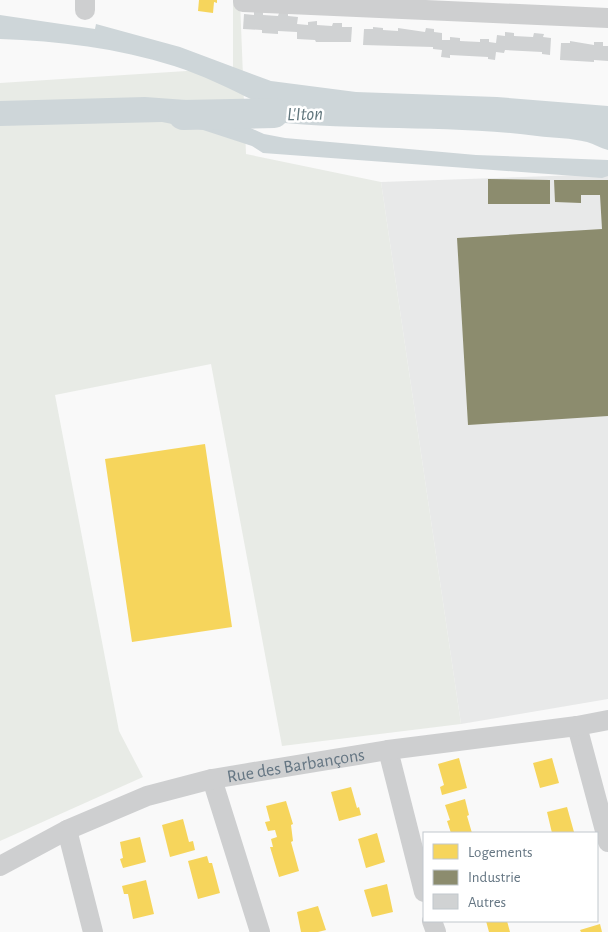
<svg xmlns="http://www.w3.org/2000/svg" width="608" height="932" font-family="'Alegreya Sans',sans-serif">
<rect width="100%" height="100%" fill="#f9f9f9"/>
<path fill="#e8e9e9" d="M608,174v525l-147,25 -80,-542z"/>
<path fill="#e8ebe6" d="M233,0h7l6,154 135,28 80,542 -179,22 -71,-382 -156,31 64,336 24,46 -143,64v-758l233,-15z"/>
<path fill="#ced6d9" d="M0,15l95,14 1,-5 84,23 91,34 85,11 141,5 111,9v44c-8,-2 -14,-6 -21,-8 -16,-4 -33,-4 -50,-6 -93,-12 -188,-4 -281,-16v-3l-29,-4 -3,3 40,18 21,4 191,17 132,5v16l-6,2 -339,-25 -11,-7 -49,-16 -41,-8 -162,4v-25l145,-4 69,5 10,3 31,-2v-2c-27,-13 -53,-26 -81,-35 -57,-18 -115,-25 -174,-27z"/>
<path fill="#f6d55c" d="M199,0h18v3l-3,-1 -1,11 -15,-2z
M205,444l27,183 -100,15 -27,-183z
M459,758l8,30 -25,7 -2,-8 4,-2 -6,-21z
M552,758l7,25 -19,5 -7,-25z
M351,787l6,21 2,-1 2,8 -22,6 -8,-29z
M465,799l4,16 -2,1 5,17h-21l-4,-12 3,-1 -5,-15z
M286,801l7,23 -2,1 2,16 -2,1 8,29 -20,6 -9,-30h3l-2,-8 6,-2 -2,-7 -7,1 -3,-9 5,-1 -4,-15z
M567,807l7,25 -22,1 -5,-21z
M183,819l6,23 4,-1 2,9 -25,7 -8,-32z
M377,833l8,29 -19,6 -8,-29z
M140,837l6,25 -23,6 -3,-9 3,-1 -3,-16z
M207,856l2,7h3l8,30 -22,6 -10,-38z
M146,880l8,34 -21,5 -5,-25h-4l-2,-8z
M387,884l6,28 -21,5 -8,-27z
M318,906l8,24 -8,2h-17l-4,-20z
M486,921h21l3,11h-21z
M600,924l2,8h-21l-1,-2z"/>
<path fill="#8c8c6e" d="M488,179l62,1v24h-62z
M554,180h54v236l-140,9 -11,-187 145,-9 -2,-34h-19v8l-26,-1z"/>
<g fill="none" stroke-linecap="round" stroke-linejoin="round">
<path stroke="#ced6d9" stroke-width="30" d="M183,115l91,-2"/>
</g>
<path fill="#d0d2d3" d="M254,11l9,1v3l15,1 1,-3h9v3l10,1 -1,7 11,1v-3l9,-1v4l15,1 1,-3h9v4h10l-1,15h-35l-1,-2 -18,-1v-7l-19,-1v3l-16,-1v-3l-19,-1 1,-15 10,1z
M373,27l10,1v2l15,1v-3l27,4 1,-4 8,1v3l8,1v7h8v-3l10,1v3l20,1v-3h9v3l7,1 1,-8 8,1v-4l9,1v3l19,1 1,-4 10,1 -1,3 8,1 -1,17 -8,-1v-2l-37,-2 -1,3 -8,-1 -1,8 -7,-1v-2l-38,-2v3l-9,-1 1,-7 -9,-1v-2l-70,-2 1,-16h9z
M570,41l24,4v-3h9v4h5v15l-14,-1v2l-34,-2 1,-17h9z"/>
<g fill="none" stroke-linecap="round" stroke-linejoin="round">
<g stroke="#cecfd0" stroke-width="20">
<path d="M243,0v2l365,16"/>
<path d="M85,10v-10"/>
<path d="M577,726l31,116"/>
<path d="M388,750l36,142"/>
<path d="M212,779l48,153"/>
<path d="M67,830l26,102"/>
<path id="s1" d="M0,866l67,-36 80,-34 65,-17 176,-29 189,-24 31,-6"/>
<path d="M432,921l4,11"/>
</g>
</g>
<g text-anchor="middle" stroke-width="5" stroke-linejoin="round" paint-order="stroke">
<g font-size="18" fill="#657683" stroke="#fff">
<text dy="6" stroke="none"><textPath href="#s1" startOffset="315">Rue des Barbançons</textPath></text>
</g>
<g font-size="19" font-style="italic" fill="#60757c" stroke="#fff">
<text transform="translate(305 113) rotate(-1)" y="7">L'Iton</text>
</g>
</g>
<rect x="423" y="832" width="175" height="90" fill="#ffffff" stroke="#c1c8cd"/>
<rect x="433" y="844" width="25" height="15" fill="#f6d55c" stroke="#c1c8cd"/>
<text x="468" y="857" font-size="15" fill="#657683">Logements</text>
<rect x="433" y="870" width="25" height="15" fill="#8c8c6e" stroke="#c1c8cd"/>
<text x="468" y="882" font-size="15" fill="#657683">Industrie</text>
<rect x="433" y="894" width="25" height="15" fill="#d0d2d3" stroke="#c1c8cd"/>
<text x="468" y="907" font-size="15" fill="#657683">Autres</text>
</svg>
